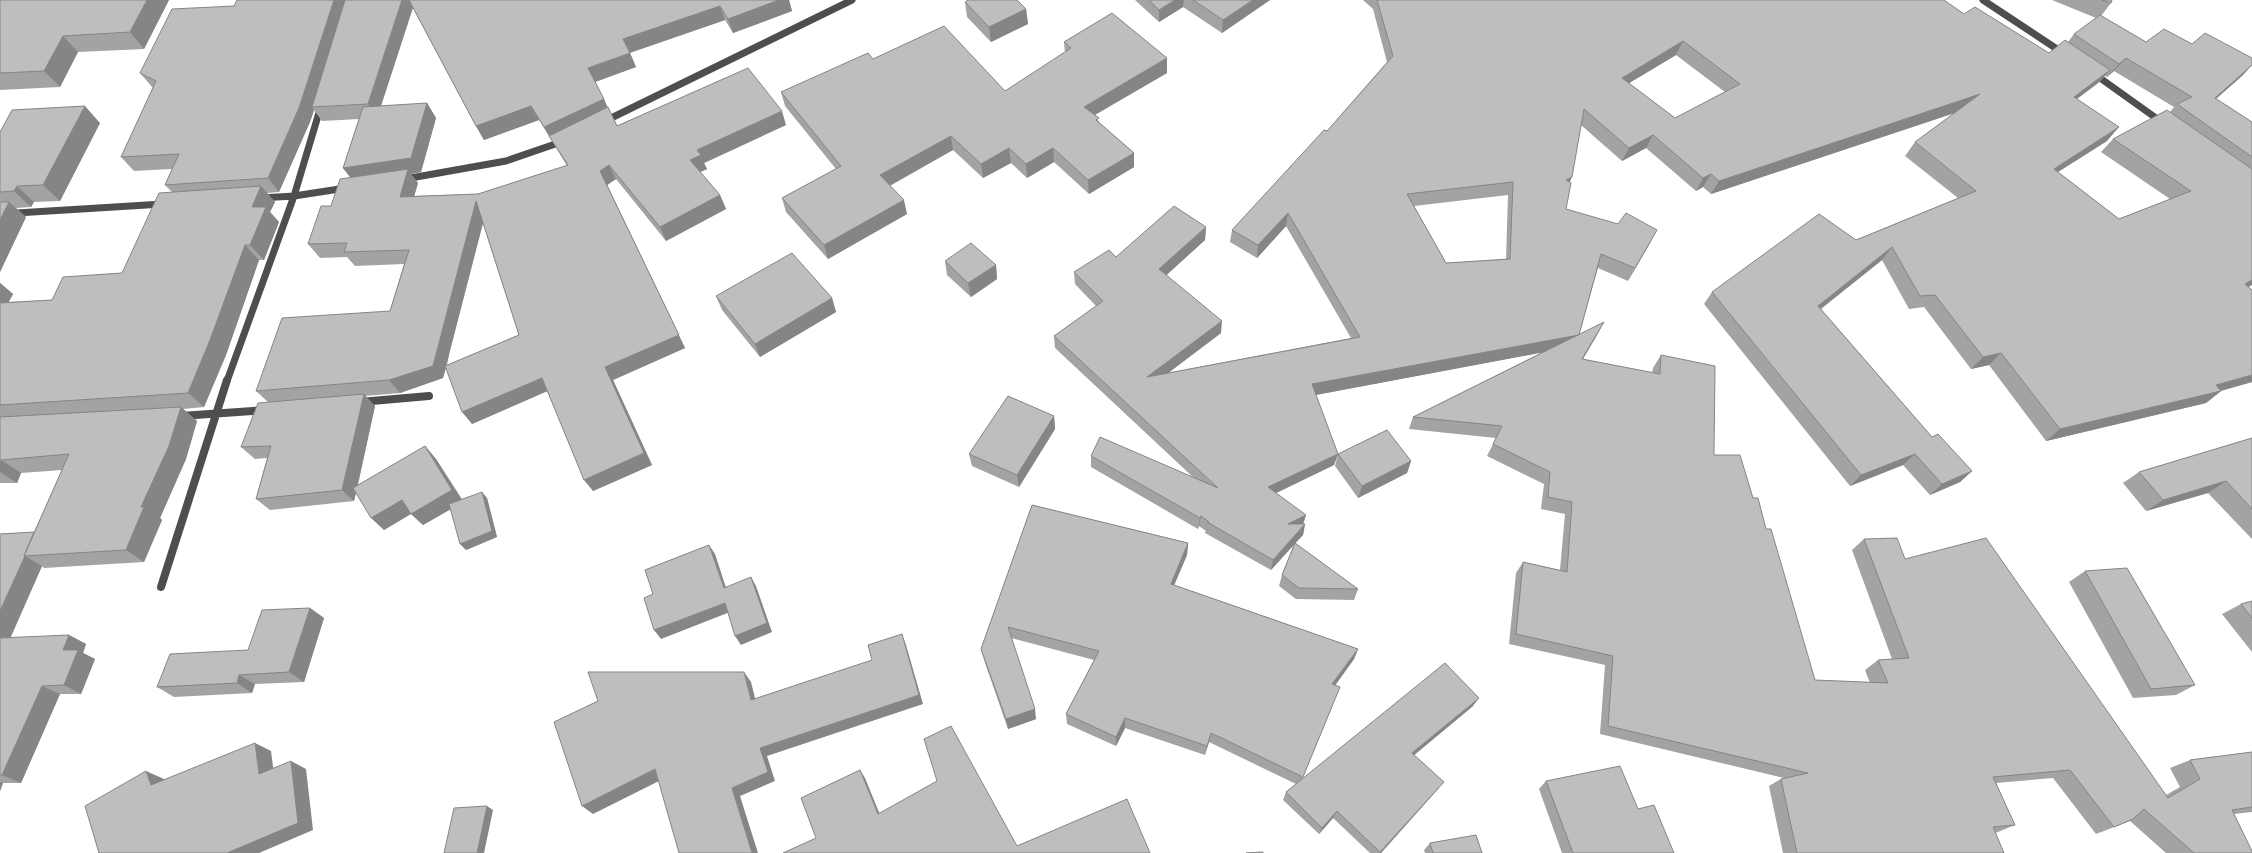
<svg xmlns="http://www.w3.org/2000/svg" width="2252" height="853" font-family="Poppins,sans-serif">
<rect width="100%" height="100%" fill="#fff"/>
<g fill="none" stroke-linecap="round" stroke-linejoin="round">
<path stroke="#4e4e4e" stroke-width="7" d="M1983,0l80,53
M2093,73l70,50
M603,122l249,-122
M405,179l101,-18 58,-20
M260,198l34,-2 52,-8
M0,214l163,-10
M227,381l67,-185 27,-90"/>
<path stroke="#4e4e4e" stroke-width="8" d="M360,402l69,-6
M181,416l84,-6
M161,587l66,-207"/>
</g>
<path fill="#a3a3a3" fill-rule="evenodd" d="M0,0h169l-25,49 -66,3 -18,35 -60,3z
M237,0h552l3,11 -59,22 -8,-13 -95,33 6,14 -41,15 22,44 169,-1 -82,38 3,6 -7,3 20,23 6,14 -60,32 -50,-62 -9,6 78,163 -72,32 39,85 -59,26 -46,-100 -75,33 -26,-56 -3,10 -43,15 -35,3 10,10 -17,79 67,-39 11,13 26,40 25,-1 10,39 -31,13 -15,-41 -28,16 -12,-11 -27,16 -28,-37 -2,8 -84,9 -14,-11 11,-41 -12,1 -14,-12 27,-45 -12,-11 134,-80 14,-47 -49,2 -8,-9 -27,1 -12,-14 23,-38 19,-29 -7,-9 16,-49 -37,2 -8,-11 -4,12 -31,70 -12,1 8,9 -5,10 9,10 -15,38h-5l-33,95 -22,52 -21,2 14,12 -11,38 -26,59 2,2 -18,42 -100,6 -2,-2 -32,72 59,-3 17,9 -3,9 12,6 -14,35h-21l-39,89h-18l-3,8v-257l34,-2 28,-62 -41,3 -4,10h-17v-200l13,11 -5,8 44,-2 70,-27 50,-81 -7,-7 7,-16 -38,2 -13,-14 32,-69 -13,-15 94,-67zM413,8l63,118 8,14 55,-20 13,21 15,25 -89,28 -64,2 4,-13 -7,-9 10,-2 15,-54 -9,-15 -46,3zM483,223l36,112 -72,30 3,-15z
M1135,0h135l-48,33 -39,-26 -24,15z
M1363,0h581l20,14 85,39 19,-11 6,-8 22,-16 -44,-18h60l-1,3 -10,13 45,26 97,33 -27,24 36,23v163l-4,2 4,3v92l-31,9 -15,12 -160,38 -57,-76 -18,4 -47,-62 -15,2 -27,-49 -61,49 111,128 40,34 -12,11 -30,13 -27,-30 -53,21 -146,-182 8,-12 144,-52 102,-42 -53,-42 10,-14 40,-29 -244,81 -8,-7 -7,4 -50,-43 -24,13 -41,-36 -11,57 -4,27 84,34 -22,38 -30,-13 -19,66 18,1 -14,24 69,14 1,-5 8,-13 53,100 39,43 13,31 49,151 55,3 -5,-13 13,-10 14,-1 -40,-109 12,-11 41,20 261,236 14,-8 -10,-19 20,-8 62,-8v60l-18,2 18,39h-86l-36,-32 -34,13 -43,-56 -57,5 19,42 -17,7 -3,1 9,20h-221l-14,-67 12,-7 3,-1 -184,-44 5,-69 -96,-21 7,-71 7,-11 37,8 5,-56 -24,-5 3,-25 -57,-28 9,-18 -87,-9 4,-12 130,-65 -227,43 22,59 -4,11 -58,28 28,31h1l-2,11 -8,8 63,46 -4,11 -58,-1 -17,-13 3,-11 12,-31 -23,26 -66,-37 1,-2 -7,-5 -1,3 -107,-62v-11l103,22 -139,-130 -1,-12 42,-30 -21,-22 -1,-12 42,-15 90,-30 -1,13 -39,35 55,58 -53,40 183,-35 -65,-112 -29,32 -27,-16 2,-12 95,-99 60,-69 -14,-53zM1676,55l49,37 -50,26 -46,-35zM2114,71l60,36 -4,5 -57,27 -12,13 69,47 -51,20 -61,-47 49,-31 -30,-42 21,-16 7,-7 2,1zM1508,195l-2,64 -60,4 -32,-57z
M965,2l61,7 2,15 -37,18 -24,-25z
M1064,42l103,31 -72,42 4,7 35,31v14l-45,27 -35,-32 -27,16 -16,-15 -28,15 -30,-28 -63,36 17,28 -79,45 -42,-47 -4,-14 54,-29 -51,-63 -4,-14 92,-33 132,32 60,-38z
M100,123l-40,78 -26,1 -3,5 -15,1 10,9 -26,55v-140z
M945,261l51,4 1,14 -26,18 -24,-22z
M716,296l116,2 4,14 -76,45 -38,-47z
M1054,416l1,13 -36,58 -47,-21 -3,-12z
M2252,438v101l-44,-46 -62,18 -23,-28 16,-11z
M1338,454l73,7 -4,12 -49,25 -23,-32z
M1032,505l156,38 -1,12 -13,30 184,64 -4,10 -19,26 5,2 -38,92 171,-73 -59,49 24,34 -57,64h-11l-37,-35 -14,16 -36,-34 3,-8 10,-8 -87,-42 -4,13 -80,-27 -9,18 -49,-22 -1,-10 28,-54 -83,-22 25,81 -28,10 -24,-69 -3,-11z
M2085,571l110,114 -19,10 -43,3 -64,-116z
M2252,601v51l-30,-38 19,-10z
M310,608l14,10 -20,64 -49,2 -3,9 -78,4 -17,-10 91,-37z
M1546,781l92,28 36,44h-112l-23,-64z
M1430,843l52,10h-57l-1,-3z"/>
<path fill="#858585" d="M147,0h22l-25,49 -14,-17z
M334,0h14l-36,107 2,3 -4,12 -31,70 -11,-14z
M402,0h7l4,7 -36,111 -9,-14z
M779,0h10l3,11 -59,22 -5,-14z
M1175,0h9l-1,7 -24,15v-12z
M1253,0h17l-48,33 1,-13z
M720,6l5,14 -96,33 -6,-14z
M1026,9l2,15 -37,18 -2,-15z
M63,36l15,16 -18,35 -16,-16z
M1683,41l-7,14 -60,36 6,-13z
M630,53l6,14 -41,15 -7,-14z
M1167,58v15l-83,48v-14z
M2126,58l-12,13 -7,6 12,-13z
M2252,65l-9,10 -41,36 13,-13z
M2110,70l-12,13 -36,27 12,-13z
M1980,94l-11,14 -258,86 8,-13z
M604,99l6,14 -61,23 3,5 -8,-14z
M427,103l9,15 -15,54 -10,2 7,9 -8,28 -10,-14 -46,-15 -11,-14z
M85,106l15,17 -40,78 -17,-16z
M531,106l8,14 -55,20 -8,-14z
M782,111l4,14 -82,38 3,6 -11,5 -6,-14 7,-10z
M2119,127l-12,14 -65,41 12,-13z
M1653,135l-7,13 -24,13 7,-13z
M951,136l2,14 -70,39 -3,-14z
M1009,148l2,15 -28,15 -2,-14z
M1053,148l1,14 -27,16 -1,-14z
M1134,153v14l-45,27 -1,-14z
M609,165l7,14 -9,6 78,163 -72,32 39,85 -59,26 -9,-11 16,-309z
M1711,174l-8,13 -7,4 7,-13z
M1572,177l-6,13v-10z
M17,186l17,16 -3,5 -17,-16z
M261,186l14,16 -5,10 9,10 -15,38 -14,-15 2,-38z
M720,195l6,14 -60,32 -6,-14z
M904,200l3,14 -79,45 -4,-14z
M476,201l9,14 -42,163 -43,15 -11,-13z
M9,202l17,15 -26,55v-52z
M1288,213l-2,13 -29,32 1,-13z
M1206,227l-1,13 -46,42v-13z
M1657,230l-7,13 -22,38 7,-13z
M245,245l14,15 -33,95 -22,52 -16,-14z
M1892,247l-10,13 -73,58 9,-12z
M996,265l1,14 -26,18 -3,-14z
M2252,280v5l-23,11 16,-12z
M0,283l13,11 -13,25z
M832,298l4,14 -76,45 -5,-13z
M1222,321l-1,12 -74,56v-12z
M1604,322l-7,13 -22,37 7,-13z
M1579,335l-7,12 -262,49 2,-12z
M2001,353l-12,12 -18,4 12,-12z
M2252,375v7l-36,10 5,-1 -15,12 -160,38 14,-12z
M542,378l8,12 -78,34 -10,-12z
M364,394l11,12 -21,95 -12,-11z
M181,407l16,14 -11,38 -26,59 2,2 -18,42 -18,-12 15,-43z
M1054,416l1,13 -36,58 -2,-12z
M425,446l11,13 27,43 -40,23 -12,-11z
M1338,454l-4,11 -68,33 2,-11z
M1915,454l-12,11 -53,21 11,-11z
M1,460l20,13 -4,10 -17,-11v-9z
M1411,461l-4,12 -49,25 4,-12z
M1972,471l-12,11 -30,13 12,-11z
M2226,481l-18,12 -62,18 17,-11z
M482,492l5,6 10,39 -31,13 -6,-6z
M402,500l12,12 -30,18 -13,-12z
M1306,515l-3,10 -15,-1z
M1201,516l-2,10 -1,3 2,-11z
M1305,524l-2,11 -32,35 2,-10z
M1188,543l-1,12 -17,40 1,-11z
M709,545l6,9 14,43 -5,-9z
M25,556l17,10 -36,82 -6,-3v-34z
M751,577l5,9 16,46 -31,13 -6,-9z
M725,603l5,9 -69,27 -7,-9z
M310,608l14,10 -20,64 -15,-10z
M902,634l4,11 17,59 -156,52 8,25 -35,15 18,57h-6l-20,-65 28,-40 159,-53z
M69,635l17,9 -3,9 12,6 -14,35 -17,-9 -1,-35z
M1358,649l-4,10 -25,35 3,-10z
M744,672l7,10 7,28 -7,-10z
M239,675l16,9 -3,9 -15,-10z
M42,686l18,8 -39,89 -19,-8z
M1479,698l-6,8 -66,55 5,-8z
M1035,709l1,10 -28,10 -2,-10z
M1125,718v10l-9,18v-9z
M1211,733l-2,9 -4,13 2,-9z
M255,743l16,8 4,31 -16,-8z
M291,761l15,8 7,61 -54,23h-32z
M655,769l10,9 -72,36 -11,-8z
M860,770l5,8 18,44 -5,-8z
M146,771l18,8 4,13 -17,-7z
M0,782l3,1 -3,8z
M1444,782l-6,7 -57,64h-1z
M487,806l6,4 -9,43h-7z
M1337,811l-4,7 -14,16 3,-6z"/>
<path fill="#bebebe" stroke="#858585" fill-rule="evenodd" d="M0,0h147l-17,32 -67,4 -19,35 -44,2z
M237,0h97l-35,108 -31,70 -103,7 14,-31 -58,3 35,-76 -16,-8 32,-64 62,-3z
M345,0h57l-34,104 -56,3z
M409,0h370l-51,19 -8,-13 -97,33 7,14 -42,15 16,31 -60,28 -13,-21 -55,20z
M968,0h49l9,9 -37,18 -24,-25z
M1149,0h26l-16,10z
M1193,0h60l-30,20z
M1377,0h567l20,14 11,-7 74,46 16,-13 45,30 -36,27 45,30 -65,42 65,50 72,-28 -78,-52 54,-29 85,59v111l-7,4 7,6v85l-36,10 5,6 -161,38 -59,-76 -18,4 -48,-62 -15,1 -28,-49 -74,59 114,131 6,-3 34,37 -30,13 -27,-30 -54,21 -149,-183 107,-78 37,26 120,-49 -61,-49 65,-48 -261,87 -8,-7 -8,4 -50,-43 -24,13 -45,-39 -12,68 -6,3 5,3 -5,26 52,15 8,-11 31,17 -22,38 -34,-14 -22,81 -267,49 26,70 -70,33 38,28 -18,9h17l-32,36 -66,-38h2l-8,-6 -1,2 -109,-62 9,-19 118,51 -164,-152 49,-35 -29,-29 35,-22 7,7 58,-51 32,21 -47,42 63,52 -75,56 213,-40 -72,-124 -30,32 -26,-15 92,-100 3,1 66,-75zM1683,41l57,43 -65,34 -53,-40zM1513,182l-3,77 -64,4 -39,-69z
M2102,0h10l-1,3z
M1112,13l55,45 -83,49 15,11 -3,2 38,33 -46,27 -35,-32 -27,16 -17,-16 -28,16 -30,-28 -71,39 24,25 -80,45 -42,-47 59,-32 -60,-74 87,-39 5,6 71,-33 61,65 66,-43 -7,-6z
M2100,15l46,27 18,-13 28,15 13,-11 47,25v7l-37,33 37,24v35l-75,-53 15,-7 -66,-39 -7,6 -45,-30z
M748,68l34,43 -85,39 4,5 -11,5 30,35 -60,32 -51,-62 -9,6 79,164 -74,32 39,86 -60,27 -42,-102 -80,34 -17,-46 74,-31 -43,-134 -43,165 -44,14 -133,11 26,-73 108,-7 19,-61 -65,2 3,-9 -39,1 13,-38h10l9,-27 68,-10 -8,28 78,-3 90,-29 -19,-29 59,-29 9,19z
M427,103l-16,55 -68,10 20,-61z
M85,106l-42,79 -26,1 -3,5 -14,1v-60l12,-22z
M261,186l-9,21h14l-16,38h-5l-35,95 -22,53 -188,12v-102l52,-3 11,-23 59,-4 37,-80z
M0,202h9l-9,18z
M971,243l25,22 -28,18 -23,-22z
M792,253l40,45 -77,46 -39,-48z
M1604,322l-22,37 78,15 1,-19 54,11 -1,89h26l13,43h5l8,31h5l44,151 73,3 -10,-23 31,-2 -45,-119 33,-1 8,21 81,-21 182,260 32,-19 -10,-19 62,-8v55l-20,3 20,41v2h-58l-50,-44 -11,10 -19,8 -44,-57 -77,7 22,48 -22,2 11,26h-207l-16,-74 27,-6 -200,-47 5,-70 -97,-22 7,-72 44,10 5,-70 -24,-5 2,-25 -57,-28 9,-18 -89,-9z
M364,394l-22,96 -86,9 15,-53 -30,1 17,-44z
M1008,396l46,20 -37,59 -48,-21z
M181,407l-12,39 -28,61h3l-18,43 -102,6 45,-102 -68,6 -1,3v-46z
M1387,430l24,31 -49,25 -24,-32z
M2252,438v71l-26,-28 -63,19 -24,-28z
M425,446l27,44 -41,24 -9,-14 -31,18 -18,-30z
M482,492l10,39 -32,13 -11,-40z
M1032,505l156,38 -17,41 187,65 -26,35 8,3 -37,90 -92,-44 -4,13 -82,-28 -9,19 -50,-23 33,-63 -91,-24 27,82 -29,10 -25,-70z
M34,532l-10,24h1l-25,55v-77z
M1295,543l63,46 -59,-1 -17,-13z
M709,545l15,43 27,-11 16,46 -32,13 -10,-33 -71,27 -10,-32 9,-4 -8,-24z
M2127,568l68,117 -44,4 -66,-118z
M2252,601v17l-11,-14z
M310,608l-21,64 -50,3 -2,8 -80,4 13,-33 78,-4 14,-40z
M902,634l17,61 -159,53 8,24 -36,16 20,65h-73l-24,-84 -73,37 -28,-84 44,-21 -10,-29h156l7,28 121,-40 -4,-15z
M69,635l-6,15h15l-14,35 -22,1 -40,89 -2,1v-138z
M1445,663l34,35 -67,55 32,29 -64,70 -43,-41 -15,17 -36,-36z
M951,726l66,120 110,-47 23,54h-367l33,-15 -15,-40 59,-28 18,44 59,-33 -13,-42z
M255,743l4,31 32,-13 7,62 -71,30h-128l-14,-47 61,-35 5,14z
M1620,766l18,43 16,-4 20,48h-101l-27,-72z
M487,806l-10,47h-33l10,-45z
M1476,835l6,18h-49l-3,-10z
M1263,852v1h-17z"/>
</svg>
